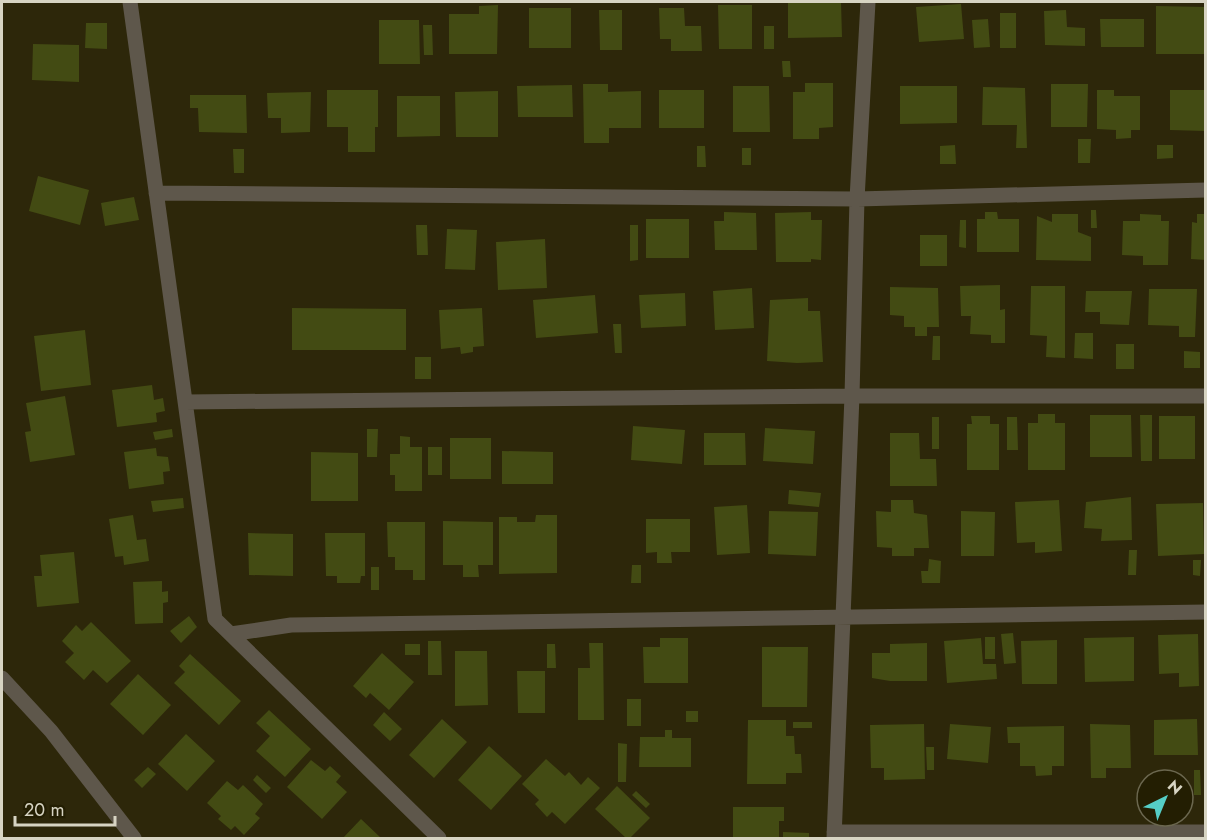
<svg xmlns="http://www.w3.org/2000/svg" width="1207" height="840" font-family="Jost,sans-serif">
<rect width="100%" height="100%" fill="#2d270a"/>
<path fill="#434b13" d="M788,2h53l1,35 -54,1z
M961,4l3,35 -45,3 -3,-35z
M498,5l-1,49h-48v-40h30v-8z
M718,5h34v44h-33z
M1156,6l50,1v47h-50z
M529,8h42v40h-42z
M659,8h25l1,18h16l1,25h-31v-12h-11z
M599,10h23v40h-22z
M1066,10l1,17 18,1v18l-40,-1 -1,-34z
M1000,13h16v35h-16z
M988,19l2,28 -16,1 -2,-28z
M1100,19h44v28h-43z
M379,20h40l1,44h-41z
M86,23h21v26l-22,-1z
M423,25h9l1,30h-9z
M764,26h10v23h-10z
M33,44l46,1v37l-47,-2z
M782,61h8l1,16h-8z
M805,83h28v44l-14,1v11h-26v-47h12z
M583,84h25v8l33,-1v37h-32v15h-25z
M1051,84h37l-1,43h-36z
M572,85l1,32h-55l-1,-31z
M733,86h36l1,46h-37z
M900,86h57v37l-57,1z
M983,87l42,1 2,60h-11l1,-23h-35z
M327,90h51v37h-3v25h-27v-25h-21z
M659,90h45v38h-45z
M1097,90h17v6h26v34h-9v8l-15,1v-9l-19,-1z
M1170,90h36v41l-36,-1z
M498,91v46h-42l-1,-45z
M311,92l-1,40 -29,1v-15h-13l-1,-25z
M190,95h56l1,38 -48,-1 -1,-24h-8z
M397,96h43v40l-43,1z
M1078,139h13l-1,24h-12z
M955,145l1,19h-16v-18z
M1157,145h16v13l-16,1z
M697,146h8l1,21h-9z
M742,148h9v17h-9z
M233,149h11v24h-10z
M38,176l51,14 -9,35 -51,-14z
M134,197l5,23 -34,6 -4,-23z
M1091,210h5l1,18h-6z
M724,212l32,1 1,37h-42l-1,-29h10z
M811,212v8h11l-1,40 -10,-1v3h-35l-1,-49z
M985,212h12l1,7h21v33h-42v-33h8z
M1052,214h26v18l13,5v24l-55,-1 1,-44 15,6z
M1140,214l21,1v6h8l-1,44h-25v-9l-21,-1 1,-34h17z
M1197,214h9v46l-15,-1 1,-37 5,1z
M646,219h43v39h-43z
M960,220h6v28l-7,-1z
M416,225h11l1,30h-11z
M630,225h8v35l-8,1z
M447,229l30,1 -2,40 -30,-1z
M920,235h27v31h-27z
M545,239l2,49 -49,2 -2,-48z
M1000,285v25l5,-1v34h-14v-8l-21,-1 1,-18h-10l-1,-30z
M1031,286h34v72l-19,-1 1,-21 -17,-1z
M890,287l48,1 1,39h-12v9h-12v-9h-11v-11l-14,-1z
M752,288l2,40 -39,2 -2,-39z
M1149,289h48l-2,48h-16v-11l-31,-1z
M1086,291h46l-3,34 -29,-1v-12h-15z
M685,293l1,33 -45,2 -2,-33z
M595,295l3,38 -62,5 -3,-38z
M808,298v13h12l3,51 -26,1 -30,-2 3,-61z
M292,308l114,1v41h-114z
M482,308l2,38 -11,1v5l-12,2 -1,-7 -19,2 -2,-39z
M613,324h8l1,29h-7z
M85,330l6,55 -50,6 -7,-55z
M1075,333h18v26l-19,-1z
M933,336h7v24h-8z
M1116,344h18v25h-18z
M1184,351l16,1v16h-16z
M415,357h16v22h-16z
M152,385l2,15 9,-2 2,13 -9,2 1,9 -40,5 -5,-37z
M65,396l10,59 -45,7 -5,-30 6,-1 -5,-28z
M1038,414h17v9h10v47h-37v-47h10z
M1090,415h41l1,42h-42z
M1140,415h12v46h-11z
M971,416h19v8h9v46h-32v-46h5z
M1159,416h36v43h-36z
M932,417h7v32h-7z
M1007,417h10l1,33h-11z
M633,426l52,4 -3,34 -51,-4z
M765,428l50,3 -2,33 -50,-3z
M172,429l1,8 -18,3 -2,-8z
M367,429h11l-1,28h-10z
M704,433h41l1,32h-42z
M890,433h29l1,26h16l1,27h-47z
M400,436l10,1v10h12v44h-27v-16h-5v-21h10z
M450,438h41v41h-41z
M428,447h14v28h-14z
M156,448l1,8 11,1 2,14 -7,1 1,12 -35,5 -5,-37z
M502,451l51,1v32h-51z
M311,452l47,1v48h-47z
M789,490l32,3 -2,14 -31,-3z
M1131,497l1,43 -31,1 1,-12 -18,-1 2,-26z
M183,498l1,10 -31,4 -2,-11z
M891,500h22l1,13 13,2 2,33h-15v8h-22v-8l-15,-1 -1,-36 15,1z
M1059,500l3,51 -27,2v-11l-18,1 -2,-41z
M1203,503l1,51 -46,2 -2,-52z
M747,505l3,48 -33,2 -3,-48z
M769,511l49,1 -2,44 -48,-2z
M961,511l34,1 -1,44h-33z
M133,515l4,25 9,-1 3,22 -25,4 -1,-9 -8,1 -6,-38z
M536,515h21v58l-58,1v-57h18v5h18z
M646,519h44v33h-19l1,11h-15v-11l-11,1z
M443,521l50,1v43h-15l1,12h-16v-12h-20z
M387,522h38v58h-12v-10h-18v-13h-7z
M248,533l45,1v42l-44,-1z
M325,533h40v43h-4l-1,7h-23v-7h-11z
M1129,550h8l-1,25h-8z
M74,552l5,51 -42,4 -3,-31h8l-2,-21z
M929,559l12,2 -1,22h-18l-1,-12h7z
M1193,560h8l-1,16 -7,-1z
M632,565h9v18h-10z
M371,567h8v23h-8z
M162,581v11l6,-1v11l-5,1v20l-28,1 -2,-42z
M189,616l8,11 -16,16 -11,-12z
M91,622l40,39 -24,22 -14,-13 -9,10 -19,-18 9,-9 -12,-12 14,-16 6,6z
M1013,633l3,30 -12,1 -3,-30z
M1198,634l1,52 -20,1v-14l-20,1 -1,-39z
M985,637h10v22h-10z
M1134,637v44l-49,1 -1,-44z
M660,638h28v45h-44l-1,-36h17z
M981,638l2,26h13l1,15 -50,4 -3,-42z
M1057,640v44h-35l-1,-43z
M428,641h13l1,34h-14z
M589,643h14l1,77h-26v-52h12z
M927,643v38h-37l-18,-3v-25h18v-9z
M405,644h15v11h-15z
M547,644h8l1,24h-9z
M762,647h46l-1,60h-45z
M455,651h32l1,54 -33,1z
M382,653l32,29 -25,28 -19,-17 -4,5 -13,-12z
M190,654l51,47 -22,24 -45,-42 11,-11 -6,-6z
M517,671h28v42h-27z
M138,674l33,31 -28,30 -33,-31z
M627,699h14v27h-14z
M269,710l42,39 -26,28 -29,-26 14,-15 -14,-13z
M686,711h12v11h-12z
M384,712l18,17 -12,12 -17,-16z
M442,719l25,23 -33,36 -25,-23z
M1197,719l1,36h-44v-35z
M748,720h38v16h8l1,18h6l1,19h-16v11h-39z
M793,722h19v6h-19z
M924,724l1,55 -41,1v-12h-13l-1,-43z
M950,724l41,3 -3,36 -41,-4z
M1090,724l40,1 1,43h-25v10h-15z
M1064,726v40h-12v9l-16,1 -1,-10h-15v-23h-12l-1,-16z
M665,730h7v8h19v29h-52l1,-30h25z
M186,734l29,27 -28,30 -29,-27z
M618,743l9,1 -1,38h-8z
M489,746l33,30 -31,34 -33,-30z
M926,747h8v23h-7z
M546,759l19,17 4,-4 12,13 7,-8 12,11 -35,36 -13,-12 -5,5 -12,-13 4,-4 -17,-16z
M311,760l14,11 5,-5 11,10 -5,6 11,10 -25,27 -35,-32z
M148,767l8,7 -14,14 -8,-8z
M1194,770h6l1,25h-7z
M257,775l14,13 -5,5 -13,-13z
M227,781l11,9 5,-5 20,19 -8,10 5,4 -16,17 -9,-9 -4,4 -13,-11 3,-3 -14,-13z
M617,786l33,32 -20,20h-4l-31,-29z
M636,791l14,13 -4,4 -14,-13z
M733,807h51v14h-5v17h-46z
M361,819l20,19h-38z
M783,832l26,1v5h-26z"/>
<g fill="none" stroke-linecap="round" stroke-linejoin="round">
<path stroke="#5e574b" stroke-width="15" d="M130,2l85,617 224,219
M156,193l701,6 349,-9
M185,402l667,-6h354
M231,634l60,-9 915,-13
M2,678l49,53 83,107
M834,832h372
M834,838l18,-442 5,-197 11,-197"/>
</g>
<rect width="1207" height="840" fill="none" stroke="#d7d4c3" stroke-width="6"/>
<g transform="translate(1165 798) rotate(43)"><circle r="28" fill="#231e02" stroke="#6b674f" stroke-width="1.5"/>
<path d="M0-4.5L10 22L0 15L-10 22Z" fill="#55cec6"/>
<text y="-9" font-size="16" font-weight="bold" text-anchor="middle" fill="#d7d4c3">N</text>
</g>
<path d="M15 816v9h100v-9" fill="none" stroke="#d7d4c3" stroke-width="3"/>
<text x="24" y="816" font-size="18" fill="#d7d4c3" stroke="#231e02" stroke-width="4.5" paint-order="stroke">20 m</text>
</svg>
